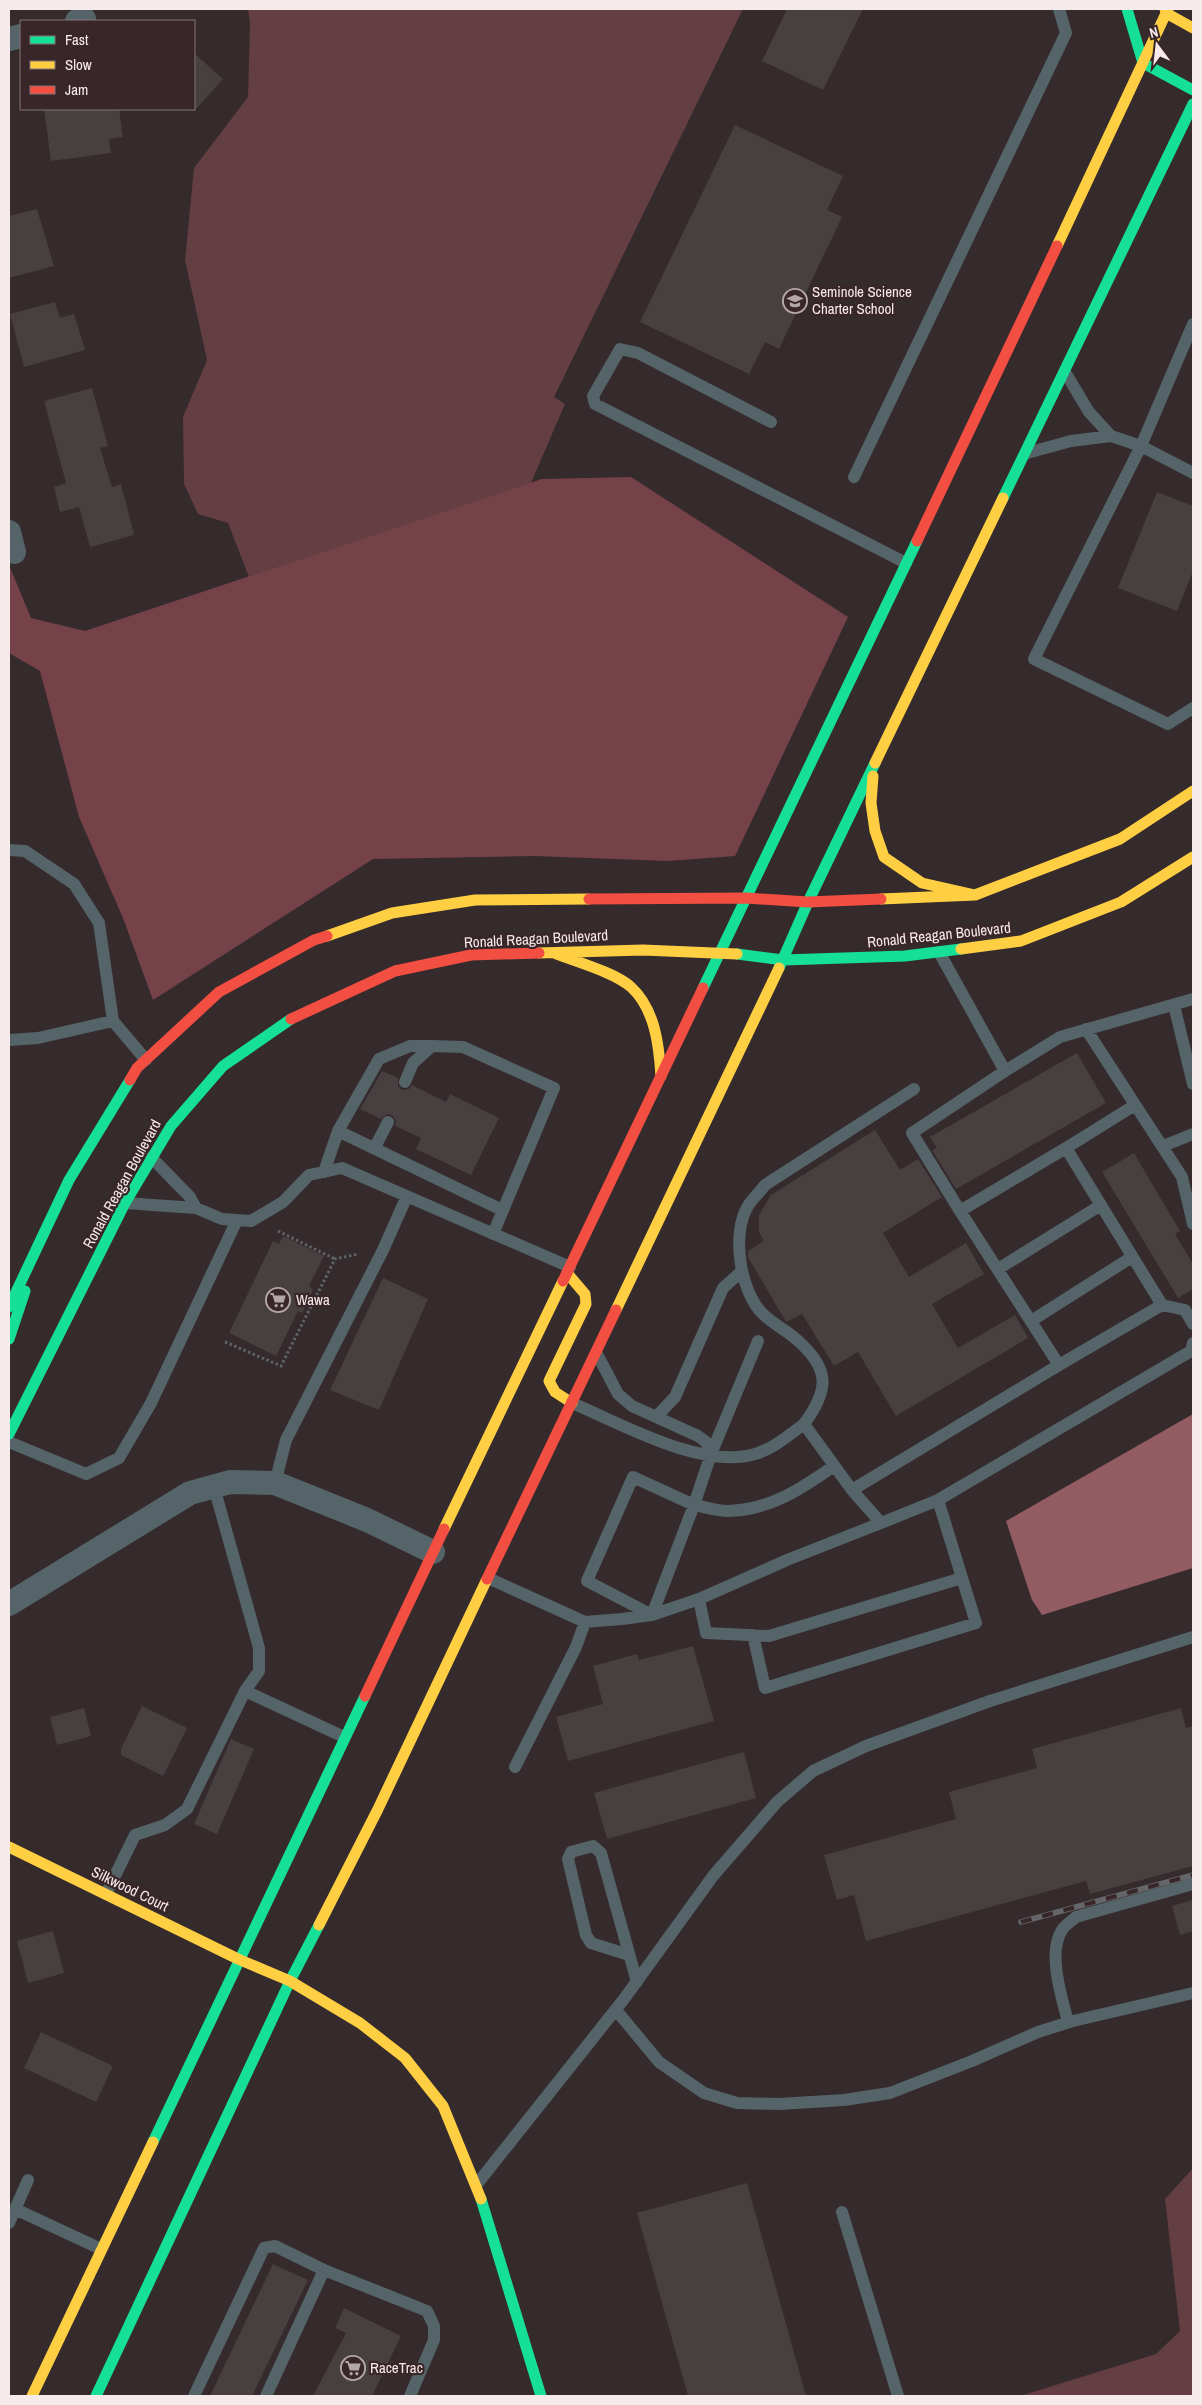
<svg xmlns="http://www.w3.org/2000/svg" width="1202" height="2405" font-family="'Archivo Narrow',sans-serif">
<rect width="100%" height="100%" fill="#352a2c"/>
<path fill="#633e42" d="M248,9h495l-189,388 11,7 -34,79 -282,94 -21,-54 -30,-9 -14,-30 -1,-67 24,-57 -22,-100 9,-92 54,-71 2,-73z
M1193,2168v228h-173l136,-42 24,-23 -15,-132z"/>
<path fill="#764249" d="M631,477l217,140 -113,239 -67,5 -133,-5 -162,3 -220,141 -30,-82 -44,-101 -39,-146 -31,-18v-88l22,53 54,13 457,-152z"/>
<path fill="#935b62" d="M1193,1414v154l-151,47 -10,-15 -26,-79z"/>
<path fill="#483f40" d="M787,9h76l-40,81 -61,-29z
M194,53l29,26 -29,32z
M44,109h75l4,28 -14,2 2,14 -60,8z
M735,125l108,51 -16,34 15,7 -63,132 -14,-7 -16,32 -109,-52z
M37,209l17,57 -45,12v-62z
M55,302l5,16 14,-4 11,36 -61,17 -14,-53z
M92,388l16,58 -8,2 12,39 9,-3 13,51 -44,12 -11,-40 -19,5 -6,-25 12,-4 -22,-82z
M1157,492l36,14v65l-16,40 -59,-23z
M1077,1053l29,50 -150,86 -24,-39 5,-2 -7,-11z
M382,1071l16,7v8l4,4 7,-1 3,-4 34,17 4,-8 49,24 -28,57 -55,-26 5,-11 -26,-12 1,-5 -4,-6 -5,-1 -6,5 -21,-10z
M875,1130l25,40 18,-11 24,38 -59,36 26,44 57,-34 18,31 -52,30 26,44 57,-33 13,23 -132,78 -38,-64 -24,14 -32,-52 -16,8 -38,-65v-6l16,-10 -5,-9v-17l12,-20z
M1134,1153l46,78 -5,3 18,30v25l-15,9 -76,-126z
M283,1236l41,20 -15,30 4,4 -11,23 -4,-2 -22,45 -47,-23 44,-92 6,3z
M383,1278l45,21 -49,111 -49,-20z
M693,1646l21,75 -146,40 -12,-44 47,-13 -10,-38 44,-12 2,6z
M142,1706l45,22 -24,48 -42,-21v-6z
M84,1708l7,28 -34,9 -7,-28z
M1181,1708l5,20 7,-2v140l-103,28 -4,-13 -220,60 -12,-46 -17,5 -13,-45 132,-36 -7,-27 88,-24 -5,-19z
M231,1739l23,10 -37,85 -23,-10z
M744,1752l12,46 -149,41 -13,-46z
M1193,1900v31l-13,4 -8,-29z
M53,1931l11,42 -36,10 -11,-42z
M41,2032l72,34 -17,36 -72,-34z
M747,2183l59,213h-118l-51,-183z
M273,2264l35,16 -56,116h-42z
M344,2308l57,28 -29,60h-59l33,-63 -11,-5z"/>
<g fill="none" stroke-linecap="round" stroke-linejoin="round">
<path stroke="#5d6366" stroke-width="3" stroke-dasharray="2.5 2.5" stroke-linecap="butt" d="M278,1231l57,28
M225,1342l56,24 54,-107 23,-5"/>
<path stroke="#556468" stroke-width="12" d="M1065,372l24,40 22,24
M771,422l-133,-69 -18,-4 -27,47 2,8 311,159
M1027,453l44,-12 40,-5 30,10 52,-122
M1193,473l-52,-27 -107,213 134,65 25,-16
M854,477l212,-444 -7,-24
M9,850l16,1 49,33 25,39 14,98 33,39
M939,952l66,119 -93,62 48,78
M1174,1005l19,79
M1086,1029l96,148 11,47
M9,1040l29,-2 75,-17
M1005,1071l55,-34 133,-38
M405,1082l8,-19 19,-17 31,1 91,41 -61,146
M338,1131l164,79
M1163,1146l30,-12
M375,1147l13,-25
M1066,1148l69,-43
M151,1157l39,40 6,11
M324,1172l14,-41 41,-72 31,-13h22
M125,1203l71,5 26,11 29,2 32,-19 26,-27 33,-7 228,99
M998,1269l103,-64
M1031,1321l101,-64
M758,1341l-47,113 -17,51 -61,-28 -46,104 65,34 42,-110c11,2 23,6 34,6 42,-1 73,-22 106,-45
M597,1354l21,40 14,12 66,30 8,6 5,12
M1059,1365l103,-60
M572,1403c50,21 130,67 183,51 18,-5 34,-19 49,-30l48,66 29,33 57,-23 253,-149 2,-8
M656,1417l19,-20 48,-109 19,-17
M804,1424c25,-34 27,-55 -8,-85 -10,-9 -23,-15 -33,-25 -23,-22 -32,-81 -15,-108 4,-7 12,-14 17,-21l149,-96
M9,1442l77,32 33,-16 32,-55 86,-183
M275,1483l11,-43 97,-190 24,-54
M852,1490l207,-125 -99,-154 106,-63 96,157 23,5 8,14
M488,1578l97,44 37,-3 30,-4 47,-16 88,-39 94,-37
M699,1599l7,34 63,3 193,-58
M753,1635l12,53 211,-65 -38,-123
M245,1691l99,46
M515,1767l61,-120 9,-25
M106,1894l29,-59 30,-10 22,-16 58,-118 14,-20v-23l-45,-161
M629,1955l-38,-12 -5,-8 -18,-76 3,-7 22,-6 8,7 36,129
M616,2010l43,52 45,31 33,10 42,1 65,-4 46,-7 82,-32 66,-29 35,-11 120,-28
M1068,2022c-6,-24 -21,-69 -6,-92 3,-5 10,-9 14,-13l117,-33
M477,2184l147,-185 89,-123 64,-74 36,-31 53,-25 124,-45 203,-64
M15,2209l86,40
M842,2212l56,184
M9,2223l19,-43
M194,2396l70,-148 11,-2 49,24
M266,2396l58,-126 103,41 7,15v14l-24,56"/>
<path stroke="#556468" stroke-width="24" d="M77,21l7,-2
M9,39l12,-3
M9,532l5,20
M9,1604l181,-111 40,-11 45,1 92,37 66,32"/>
<path stroke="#16e098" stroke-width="11" d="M1127,9l16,54 50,27
M1003,498l190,-394
M737,954l46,6 122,-4 56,-7
M779,968l29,-66 67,-139
M703,988l214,-447
M9,1307l60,-127 61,-100
M9,1339l16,-48
M9,1434l116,-231 46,-77 52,-60 68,-47
M153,2142l212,-446
M481,2199l60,197
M96,2396l194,-415 29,-56"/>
<path stroke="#ffcf43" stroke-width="11" d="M1165,9l1,4 27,15
M1057,246l111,-237
M875,763l128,-265
M873,776l-2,27 4,28 9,26 38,26 53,12
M881,899l94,-4 145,-56 73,-48
M327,936l65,-23 83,-13 114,-1
M961,949l60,-8 100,-39 72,-45
M539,953l104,-3 94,4
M554,953c22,9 60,19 77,34 24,22 28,58 30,89
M567,1273l18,21 1,10 -37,77 6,11 17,11
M616,1310l163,-342
M444,1529l119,-248
M9,1847l229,112
M319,1925l59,-116 109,-230
M238,1959l52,22 70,42 45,35 38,48 38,93
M32,2396l121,-254"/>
<path stroke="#f24e42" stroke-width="11" d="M917,541l140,-295
M589,899l157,-1 62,4 73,-3
M291,1019l104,-48 76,-16 68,-2
M130,1080l7,-12 82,-76 95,-52 13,-4
M563,1281l140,-293
M487,1579l129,-269
M365,1696l79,-167"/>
<defs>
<path id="rail" d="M1021,1922l172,-47"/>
</defs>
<use href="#rail" stroke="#656669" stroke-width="5.5"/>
<use href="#rail" stroke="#392628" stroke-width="4" stroke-dasharray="11" stroke-linecap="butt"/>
</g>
<defs>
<symbol id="school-ring" viewBox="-11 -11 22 22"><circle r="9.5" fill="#392628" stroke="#b3a7a8" stroke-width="1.5"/><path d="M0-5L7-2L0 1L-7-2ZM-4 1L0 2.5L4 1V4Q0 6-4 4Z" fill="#b3a7a8"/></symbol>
<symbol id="supermarket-ring" viewBox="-11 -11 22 22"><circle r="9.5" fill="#392628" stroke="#b3a7a8" stroke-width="1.5"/><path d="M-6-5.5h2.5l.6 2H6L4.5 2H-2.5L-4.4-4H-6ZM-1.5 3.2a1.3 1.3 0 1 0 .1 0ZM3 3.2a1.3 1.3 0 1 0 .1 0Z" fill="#b3a7a8"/></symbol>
</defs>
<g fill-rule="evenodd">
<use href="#school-ring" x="781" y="287" width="28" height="28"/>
<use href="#supermarket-ring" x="264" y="1286" width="28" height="28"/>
<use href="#supermarket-ring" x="339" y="2354" width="28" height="28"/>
</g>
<g text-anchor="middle" stroke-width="4.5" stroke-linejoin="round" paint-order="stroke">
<g font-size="15" fill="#f7eaeb" stroke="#392628" text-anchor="start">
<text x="812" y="297">Seminole Science<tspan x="812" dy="17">Charter School</tspan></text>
<text x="296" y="1305">Wawa</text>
<text x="370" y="2373">RaceTrac</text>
</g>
<g font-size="15" fill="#f7eaeb" stroke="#392628">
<text transform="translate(939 935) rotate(-6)" y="5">Ronald Reagan Boulevard</text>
<text transform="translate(536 939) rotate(-3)" y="5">Ronald Reagan Boulevard</text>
<text transform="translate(122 1184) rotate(-61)" y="5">Ronald Reagan Boulevard</text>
<text transform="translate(130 1889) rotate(26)" y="5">Silkwood Court</text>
</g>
</g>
<rect width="1202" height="2405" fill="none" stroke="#f7eaeb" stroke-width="20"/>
<rect x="20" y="20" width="175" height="90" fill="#392628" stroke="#857476"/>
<rect x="30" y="36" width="25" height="8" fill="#16e098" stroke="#857476"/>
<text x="65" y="45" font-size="15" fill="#f7eaeb">Fast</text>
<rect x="30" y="61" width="25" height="8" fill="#ffcf43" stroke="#857476"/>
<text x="65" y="70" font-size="15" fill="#f7eaeb">Slow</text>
<rect x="30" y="86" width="25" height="8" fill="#f24e42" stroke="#857476"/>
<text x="65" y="95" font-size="15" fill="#f7eaeb">Jam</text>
<g transform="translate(1157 45) rotate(345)" stroke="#392628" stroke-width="4" paint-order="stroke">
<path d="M0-4L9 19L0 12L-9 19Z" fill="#f7eaeb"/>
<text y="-8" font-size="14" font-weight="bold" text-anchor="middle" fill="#f7eaeb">N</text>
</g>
</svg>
